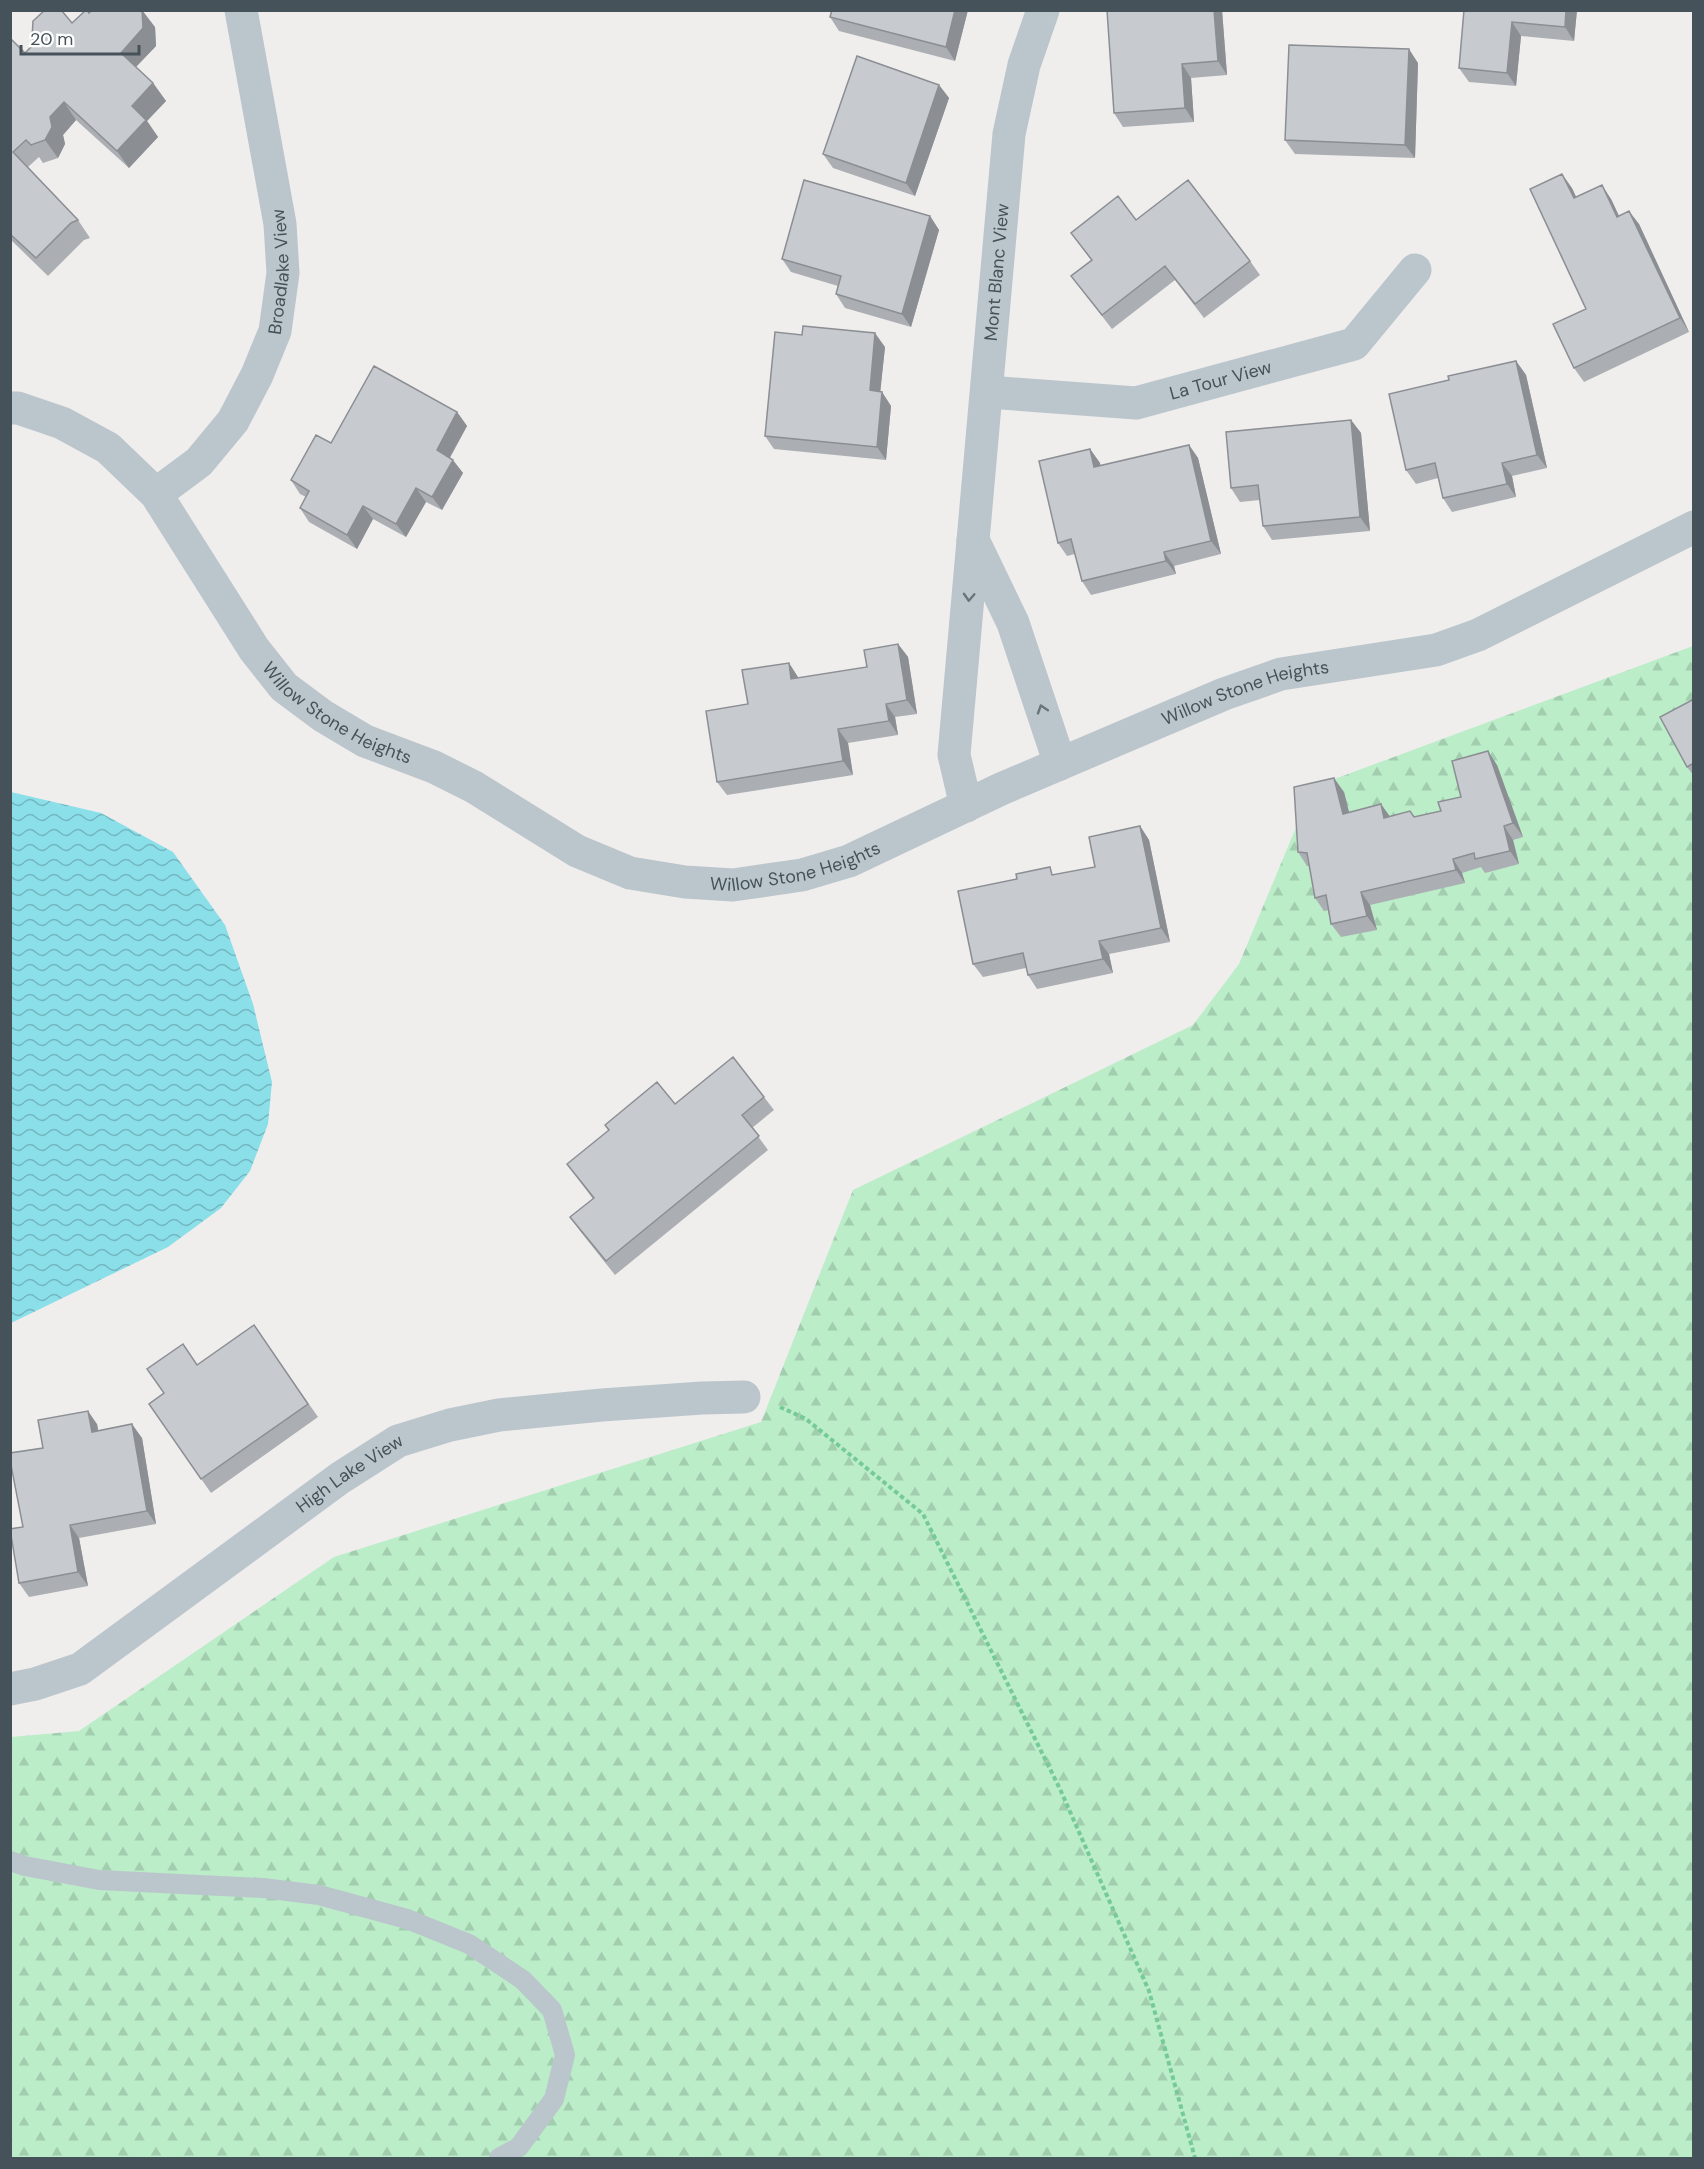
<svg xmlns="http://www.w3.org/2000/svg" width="1704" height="2169" font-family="'DM Sans',sans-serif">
<defs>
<pattern id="forest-firs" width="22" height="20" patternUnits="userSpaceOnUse" patternTransform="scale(1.5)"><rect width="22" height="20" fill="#bbedc9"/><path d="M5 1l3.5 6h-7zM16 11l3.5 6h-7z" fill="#a2cdaf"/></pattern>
<pattern id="water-waves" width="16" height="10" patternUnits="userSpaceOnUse" patternTransform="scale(1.5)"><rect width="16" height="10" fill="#8adfe9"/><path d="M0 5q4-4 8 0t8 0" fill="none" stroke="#73b7c0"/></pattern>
</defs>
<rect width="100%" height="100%" fill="#f0eded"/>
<path fill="url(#forest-firs)" d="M1693,646v1512h-1682v-421l68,-6 255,-174 427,-135 92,-232 340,-165 46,-61 74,-177z"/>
<path fill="url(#water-waves)" d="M11,792l90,21 72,39 52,73 28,79 19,78 -4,42 -18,47 -29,37 -53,39 -157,76z"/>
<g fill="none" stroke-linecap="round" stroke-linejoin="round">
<path stroke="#75ca97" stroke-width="4" stroke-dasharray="4.5 3" stroke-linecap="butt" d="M780,1407l26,12 117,95 137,275 89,202 46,167"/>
<path stroke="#bbc6cc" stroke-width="20" d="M10,1861l15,5 74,14 164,8 56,7 88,24 62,25 54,36 29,30 13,45 -11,44 -35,48 -20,11"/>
<g stroke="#bbc6cc" stroke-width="33">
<path id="s1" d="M988,392l148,11 218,-59 61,-74"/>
<path id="s2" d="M10,408h8l44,15 46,25 48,46 98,155 30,38 39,29 42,25 69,26 40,20 103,64 53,22 55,9 48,3 69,-10 47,-14 152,-72 223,-95 57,-20 155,-24 42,-15 216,-108"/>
<path id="s3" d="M156,494l43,-32 34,-41 24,-46 18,-44 8,-58 -3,-49 -39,-214"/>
<path d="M973,540l40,83 47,141"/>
<path id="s4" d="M966,806l-12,-51 55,-621 15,-69 19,-55"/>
<path id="s5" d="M10,1689l25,-5 45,-15 260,-191 58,-37 52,-16 49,-10 103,-10 100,-7 42,-1"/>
</g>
</g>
<path fill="#abafb3" d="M832,10h136l-13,51 -116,-30 -9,-14z
M1107,10h115l5,65 -36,3 3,44 -71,5 -9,-14z
M1464,10h113l-3,31 -53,-5 -5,50 -47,-4 -10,-14z
M89,13l66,14 1,19 -20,21 17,16 13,18 -19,20 11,16 -29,31 -53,-48 -13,15 2,9 -7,14 -15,5 -4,-6 -11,10 50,53 12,18 -6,2 -36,36 -38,-37v-201l15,15 11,-10 -4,-5 40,-15z
M1418,63l-3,95 -120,-4 -10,-14z
M939,85l10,13 -34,98 -82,-28 -10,-14z
M1572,188l4,9 35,2 8,17 20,8 50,108 -105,50 -10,-14 12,-59z
M930,216l9,14 -28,97 -66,-19 -9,-14 2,-8 -47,-14 -9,-13z
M1136,220l114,41 10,14 -56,43 -29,-38 -63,49 -41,-53 20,-16 -20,-27z
M802,335l83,12 -5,45h2l9,14 -5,54 -112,-11 -9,-13z
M1516,361l10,14 21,93 -35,8 4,21 -64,15 -9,-14 -5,-20 -22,6 -10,-14 43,-90z
M457,412l10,14 -17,32 13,15 -21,37 -16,-8 -20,35 -33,-18 -16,30 -48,-27 -9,-14 6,-11 -6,-3 -9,-14 40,-37z
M1351,420l10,13 9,98 -98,9 -9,-14 -3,-26 -20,2 -9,-14z
M1189,445l9,13 23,96 -47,12 2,8 -85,21 -9,-14 -7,-27 -8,2 -9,-13 32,-94 10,14v3z
M898,644l10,13 9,57 -22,3 3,18 -50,8 5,32 -126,20 -10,-13 31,-78 41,-41 9,15 69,-11z
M1694,699v77l-7,-9z
M1497,765l26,72 -10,3 6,24 -34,9 -4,-6 -19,6 3,10 -95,22 7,25 -36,7 -10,-13 -3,-14 -4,1 -9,-13 -6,-32h-2l-9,-14 46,-60 5,21 40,3 25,1 27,-6 20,-14z
M1140,826l9,14 21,102 -61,12 4,19 -76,16 -9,-14 -2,-7 -43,9 -10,-13 82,-89 40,-8z
M764,1097l10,13 -22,18 16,22 -153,125 -35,-44 -10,-14 23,-18 -26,-35 108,-60z
M254,1325l64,92 -107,76 -62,-89 15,-11 33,-28z
M97,1424l1,6 44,8 14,86 -77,14 9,48 -59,11 -10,-14 4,-56 20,-79z"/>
<path fill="#8b8e92" d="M142,10l13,17 1,19 -23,24 -12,-17z
M955,10h13l-13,51 -9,-14z
M1214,10h8l5,65 -9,-14z
M1566,10h11l-3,31 -9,-14z
M1512,22l9,14 -5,50 -9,-13z
M1409,49l9,14 -3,95 -10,-13z
M1182,64l9,14 3,44 -9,-14z
M153,83l13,18 -19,20 11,16 -29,31 -12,-17 15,-45z
M939,85l10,13 -34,98 -9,-13z
M64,102l12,18 -13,15 2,9 -7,14 -13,-18 5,-23z
M1562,174l10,14 11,24 -9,-14z
M1602,185l9,14 15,32 -9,-14z
M1629,211l10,13 50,108 -9,-14z
M930,216l9,14 -28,97 -9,-13z
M875,333l10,14 -6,57 -9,-14z
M1516,361l10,14 21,93 -10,-13z
M882,392l9,14 -5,54 -9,-13z
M457,412l10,14 -21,38 -9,-14z
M1351,420l10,13 9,98 -10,-14z
M1189,445l9,13 23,96 -10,-13z
M1090,449l10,14 4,18 -10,-14z
M453,460l10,13 -21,37 -10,-13z
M1502,463l10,13 4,21 -9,-13z
M416,488l10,14 -20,35 -10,-13z
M363,506l10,13 -16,30 -10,-14z
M1164,552l10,14 2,8 -10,-13z
M898,644l10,13 9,57 -10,-14z
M789,663l9,14 2,16 -9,-14z
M886,704l9,13 3,18 -9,-14z
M838,729l10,14 5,32 -10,-14z
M1488,751l9,14 26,72 -10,-14z
M1334,778l10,14 9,36 -10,-14z
M1381,804l10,14h-7z
M1140,826l9,14 21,102 -9,-14z
M1504,826l9,14 6,24 -9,-13z
M1453,859l9,14 3,10 -9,-13z
M1361,892l9,13 7,25 -10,-14z
M1099,941l10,13 4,19 -10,-14z
M88,1411l9,13 4,21 -9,-13z
M132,1424l10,14 14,86 -9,-13z
M70,1525l9,13 9,48 -10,-14z"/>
<path fill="#c7cbd0" stroke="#8b8e92" stroke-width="1.5" d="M45,10l17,1 10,12 14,-13h1l2,3 3,-3h50l1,18 -22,25 32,30 -21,23 14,14 -29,31 -53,-49 -14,15 2,10 -7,13 -14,5 -5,-5 -13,12 65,68 -7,3 -35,35 -26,-24v-196l15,15 11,-11 -4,-4 1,-17z
M832,10h123l-9,37 -116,-30z
M1107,10h107l4,51 -36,3 3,44 -71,5z
M1464,10h102l-1,17 -53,-5 -5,51 -48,-5z
M1289,45l120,4 -4,96 -120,-5z
M857,56l82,29 -33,98 -83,-29z
M1562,174l12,24 28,-13 15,32 12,-6 51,107 -106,50 -21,-44 33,-15 -56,-120z
M804,180l126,36 -28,98 -66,-20 5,-18 -59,-17z
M1188,180l62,81 -55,43 -30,-38 -63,49 -31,-39 21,-16 -21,-27 47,-37 18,24z
M803,326l72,7 -5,57 12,2 -5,55 -112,-11 10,-104 27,3z
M1516,361l21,94 -35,8 5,21 -64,14 -8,-35 -29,7 -17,-76 60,-14 -1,-4z
M374,366l83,46 -20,38 16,10 -21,37 -16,-9 -20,36 -33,-18 -16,29 -47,-27 9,-17 -18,-11 25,-45 15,8z
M1351,420l9,97 -97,9 -5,-41 -27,3 -5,-56z
M1189,445l22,96 -47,11 2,9 -84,20 -11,-42 -13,4 -19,-82 51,-12 4,18z
M898,644l9,56 -21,4 3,17 -51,8 5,32 -126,21 -11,-71 42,-7 -6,-34 47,-7 2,16 76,-12 -3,-17z
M1694,699v64l-7,4 -27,-50z
M1488,751l25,72 -9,3 6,25 -35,8 -1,-6 -21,6 3,11 -95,22 6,24 -36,8 -5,-29 -11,3 -8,-45 -9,-1 -4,-65 40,-9 9,36 38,-10 3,14 26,-7 4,6 27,-6 -3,-9 23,-5 -9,-36z
M1140,826l21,102 -62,13 4,18 -75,16 -5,-22 -50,11 -15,-73 59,-12 -1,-5 34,-7 2,8 43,-8 -6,-30z
M733,1057l31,40 -22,18 17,21 -153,125 -36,-44 24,-19 -27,-34 42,-34 -4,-5 52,-43 18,22z
M254,1325l54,79 -107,75 -52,-75 15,-11 -17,-24 36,-25 14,21z
M88,1411l4,21 40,-8 15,87 -77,14 8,47 -59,11 -9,-54 13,-2 -13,-67v-7l33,-5 -5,-28z"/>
<defs><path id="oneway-chevron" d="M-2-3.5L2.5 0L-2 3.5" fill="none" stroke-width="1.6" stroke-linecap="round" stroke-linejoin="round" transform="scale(1.5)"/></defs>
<g stroke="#69757c">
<use href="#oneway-chevron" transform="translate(969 597) rotate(93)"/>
<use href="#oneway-chevron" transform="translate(1042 709) rotate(-108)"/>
</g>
<g text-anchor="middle" stroke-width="4.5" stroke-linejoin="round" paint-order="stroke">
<g font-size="18" fill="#46525a" stroke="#fff">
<text dy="6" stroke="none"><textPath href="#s3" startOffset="266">Broadlake View</textPath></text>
<text dy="6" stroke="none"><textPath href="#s4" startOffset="537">Mont Blanc View</textPath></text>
<text dy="6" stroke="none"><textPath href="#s1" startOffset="236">La Tour View</textPath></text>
<text dy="6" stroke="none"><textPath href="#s2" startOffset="1454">Willow Stone Heights</textPath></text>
<text dy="6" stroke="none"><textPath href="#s2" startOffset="464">Willow Stone Heights</textPath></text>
<text dy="6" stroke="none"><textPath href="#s2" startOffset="968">Willow Stone Heights</textPath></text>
<text dy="6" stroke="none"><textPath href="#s5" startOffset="406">High Lake View</textPath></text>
</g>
</g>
<rect width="1704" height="2169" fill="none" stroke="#46525a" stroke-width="24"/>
<path d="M21 45v9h118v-9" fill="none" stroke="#46525a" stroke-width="3"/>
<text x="30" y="45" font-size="18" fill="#46525a" stroke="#ffffff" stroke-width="4.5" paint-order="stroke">20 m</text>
</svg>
